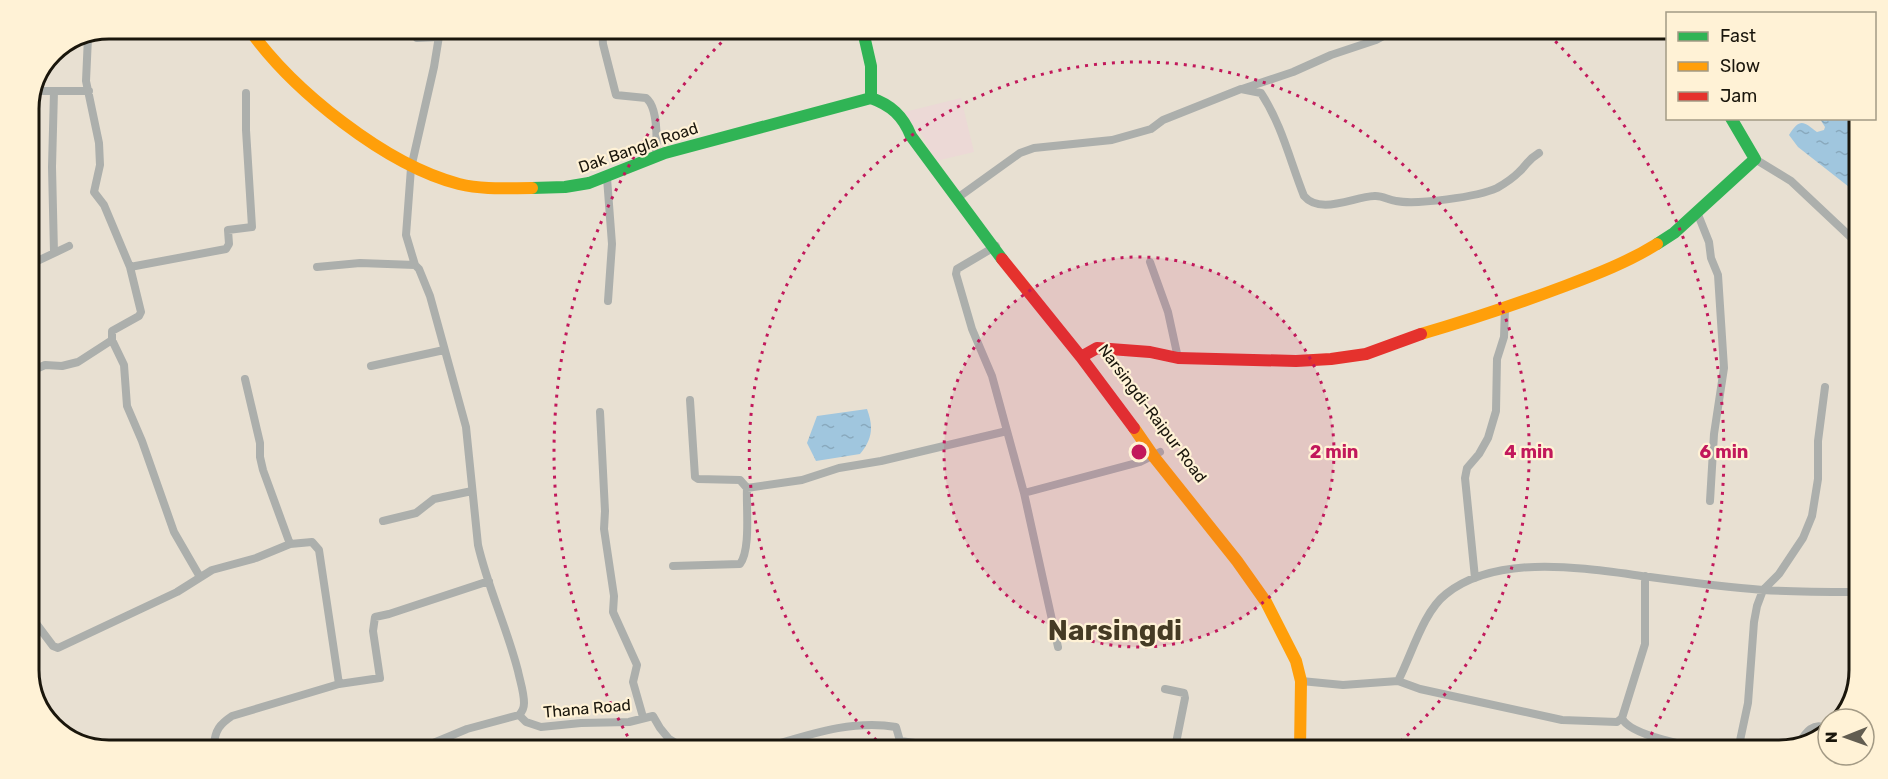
<svg xmlns="http://www.w3.org/2000/svg" width="1888" height="779" font-family="Rubik,sans-serif">
<defs>
<pattern id="water-ripples" width="26" height="14" patternUnits="userSpaceOnUse" patternTransform="scale(1.5)"><rect width="26" height="14" fill="#a0c6de"/><path d="M2 4q2-2 4 0t4 0M15 11q2-2 4 0t4 0" fill="none" stroke="#89a9bd"/></pattern>
</defs>
<rect width="100%" height="100%" fill="#e8e0d2"/>
<path fill="#ecd9d6" d="M961,98l13,54 -38,9 -18,-33 -8,2 -5,-18z"/>
<path fill="url(#water-ripples)" d="M1820,119h39l-1,75 -60,-47 -9,-12c11,-18 15,-13 28,-3l7,-2 1,-3z
M867,409c7,19 5,30 -7,45l-44,7 -9,-18 10,-27z"/>
<g fill="none" stroke-linecap="round" stroke-linejoin="round">
<path stroke="#acafac" stroke-width="8" d="M602,30l1,14 13,51 30,3c12,9 11,43 10,58
M88,37l-2,44 13,62 1,22 -6,27 10,13 26,62 11,45 -2,4 -27,15v9
M417,38l22,-1
M1242,89l51,-17 38,-17 45,-15 13,-7
M35,91h54
M1755,159l36,22 67,63
M607,178l5,66 -4,57
M956,199l64,-46 14,-5 78,-8 39,-11 12,-9 78,-31 20,4c21,32 29,68 43,103 16,19 49,1 70,0 8,-1 14,4 22,5 20,4 82,-4 101,-13 7,-4 16,-10 22,-16 9,-8 7,-11 20,-19
M1697,212l12,30 2,16 7,17 6,93 -10,66 -4,67
M996,246l-39,23 -1,5 16,55 20,47 32,117 34,154
M54,253l-2,-86 2,-76
M1150,262l18,50 10,46
M29,265l40,-19
M130,267l96,-18 3,-5 -1,-14 24,-3 -6,-97v-37
M317,267l43,-4 55,2
M371,366l73,-16
M29,372l16,-7 17,1 16,-4 34,-22 12,25 3,41 15,35 32,91 26,45
M245,379l15,64v14l3,13 27,74
M690,400l5,77 3,2 42,1 7,8
M600,412l5,99 -1,18 10,67 -1,16 24,53 -4,17 10,35
M1024,493l116,-31 20,-10
M383,521l33,-8 18,-14 38,-8
M673,566l67,-2c11,-15 6,-56 7,-76l55,-8 37,-12 42,-7 126,-30
M1475,578l-10,-100 2,-10 12,-14 9,-16 8,-27 1,-52 7,-22 1,-28
M29,614l24,32 5,2 119,-56 35,-22 44,-12 34,-14 22,-2 7,8 20,134
M1301,681l42,4 55,-4c14,-27 25,-69 48,-87 53,-42 142,-25 204,-17 37,5 75,10 113,13 31,2 61,2 92,2
M1398,681l22,8 142,31 55,2 5,-4c7,18 72,29 92,32
M1165,689l19,4 1,5 -10,50
M519,715l7,7 15,5 40,-4 48,-1 24,-6 7,12 9,11 13,8
M1622,718l23,-74v-68
M1799,744c6,-11 15,-24 29,-14
M214,745c1,-15 6,-21 18,-29l107,-32 41,-6 -7,-47 2,-14 14,-3 100,-33
M426,746l41,-17 52,-14c4,-4 5,-7 5,-12 0,-11 -4,-22 -6,-32 -11,-43 -30,-83 -40,-126l-12,-118 -36,-131 -11,-27 -4,-4 -9,-30 5,-67 23,-101 6,-37
M767,747c41,-12 86,-28 129,-20l4,14 37,5 40,-1 5,3
M1738,750l10,-47 6,-81 3,-16 6,-16 16,-16 24,-36 9,-22 6,-37v-38l7,-54"/>
<path stroke="#30b455" stroke-width="12" d="M863,31l8,35v32
M532,188l33,-1 24,-4 76,-30 206,-55c20,7 32,18 40,38l91,123
M1657,244l17,-11 81,-74 -24,-41"/>
<path stroke="#ff9f0a" stroke-width="12" d="M249,29c44,62 137,136 210,155 25,6 48,4 73,4
M1421,334c49,-14 96,-30 144,-48 32,-12 63,-24 92,-42
M1134,428l20,29 83,104 29,41 30,59 5,20 -1,68"/>
<path stroke="#e5322d" stroke-width="12" d="M1002,259l79,98 53,71
M1081,357l16,-9 53,4 28,6 118,3 35,-2 35,-5 55,-20"/>
</g>
<circle cx="1139" cy="452" r="195" fill="#c2185b" fill-opacity=".12"/>
<g fill="none" stroke="#c2185b" stroke-width="3" stroke-dasharray="3 6">
<circle cx="1139" cy="452" r="195"/>
<path d="M883 746A390 390 0 1 1 1392 749"/>
<path d="M632 744A585 585 0 0 1 733 31M1549 35A585 585 0 0 1 1643 749"/>
</g>
<g text-anchor="middle" stroke-width="4.5" stroke-linejoin="round" paint-order="stroke">
<g font-size="16" fill="#1a160c" stroke="#fff2d6">
<text transform="translate(638 147) rotate(-19)" y="6">Dak Bangla Road</text>
<text transform="translate(1153 413) rotate(53)" y="6">Narsingdi-Raipur Road</text>
<text transform="translate(587 708) rotate(-5)" y="6">Thana Road</text>
</g>
<g font-size="28" font-weight="bold" fill="#453b24" stroke="#fff2d6">
<text x="1115" y="640">Narsingdi</text>
</g>
</g>
<path d="M0 0H1888V779H0ZM109 39H1779A70 70 0 0 1 1849 109V670A70 70 0 0 1 1779 740H109A70 70 0 0 1 39 670V109A70 70 0 0 1 109 39Z" fill="#fff2d6" fill-rule="evenodd"/>
<path fill="none" stroke="#1a160c" stroke-width="3" d="M109 39H1779A70 70 0 0 1 1849 109V670A70 70 0 0 1 1779 740H109A70 70 0 0 1 39 670V109A70 70 0 0 1 109 39Z"/>
<circle cx="1139" cy="452" r="9" fill="#c2185b" stroke="#fff2d6" stroke-width="3"/>
<g font-size="18" text-anchor="middle" font-weight="bold" fill="#c2185b" stroke="#fff2d6" stroke-width="4.5" stroke-linejoin="round" paint-order="stroke">
<text x="1334" y="458">2 min</text>
<text x="1529" y="458">4 min</text>
<text x="1724" y="458">6 min</text>
</g>
<rect x="1666" y="12" width="210" height="108" fill="#fff2d6" stroke="#a39a85" stroke-width="1.5"/>
<rect x="1678" y="32" width="30" height="9" fill="#30b455" stroke="#a39a85" stroke-width="1.5"/>
<text x="1720" y="42" font-size="18" fill="#1a160c">Fast</text>
<rect x="1678" y="62" width="30" height="9" fill="#ff9f0a" stroke="#a39a85" stroke-width="1.5"/>
<text x="1720" y="72" font-size="18" fill="#1a160c">Slow</text>
<rect x="1678" y="92" width="30" height="9" fill="#e5322d" stroke="#a39a85" stroke-width="1.5"/>
<text x="1720" y="102" font-size="18" fill="#1a160c">Jam</text>
<g transform="translate(1846 737) rotate(269)"><circle r="28" fill="#fff2d6" stroke="#a39a85" stroke-width="1.5"/>
<path d="M0-4.5L10 22L0 15L-10 22Z" fill="#625d51"/>
<text y="-9" font-size="16" font-weight="bold" text-anchor="middle" fill="#1a160c">N</text>
</g>
</svg>
